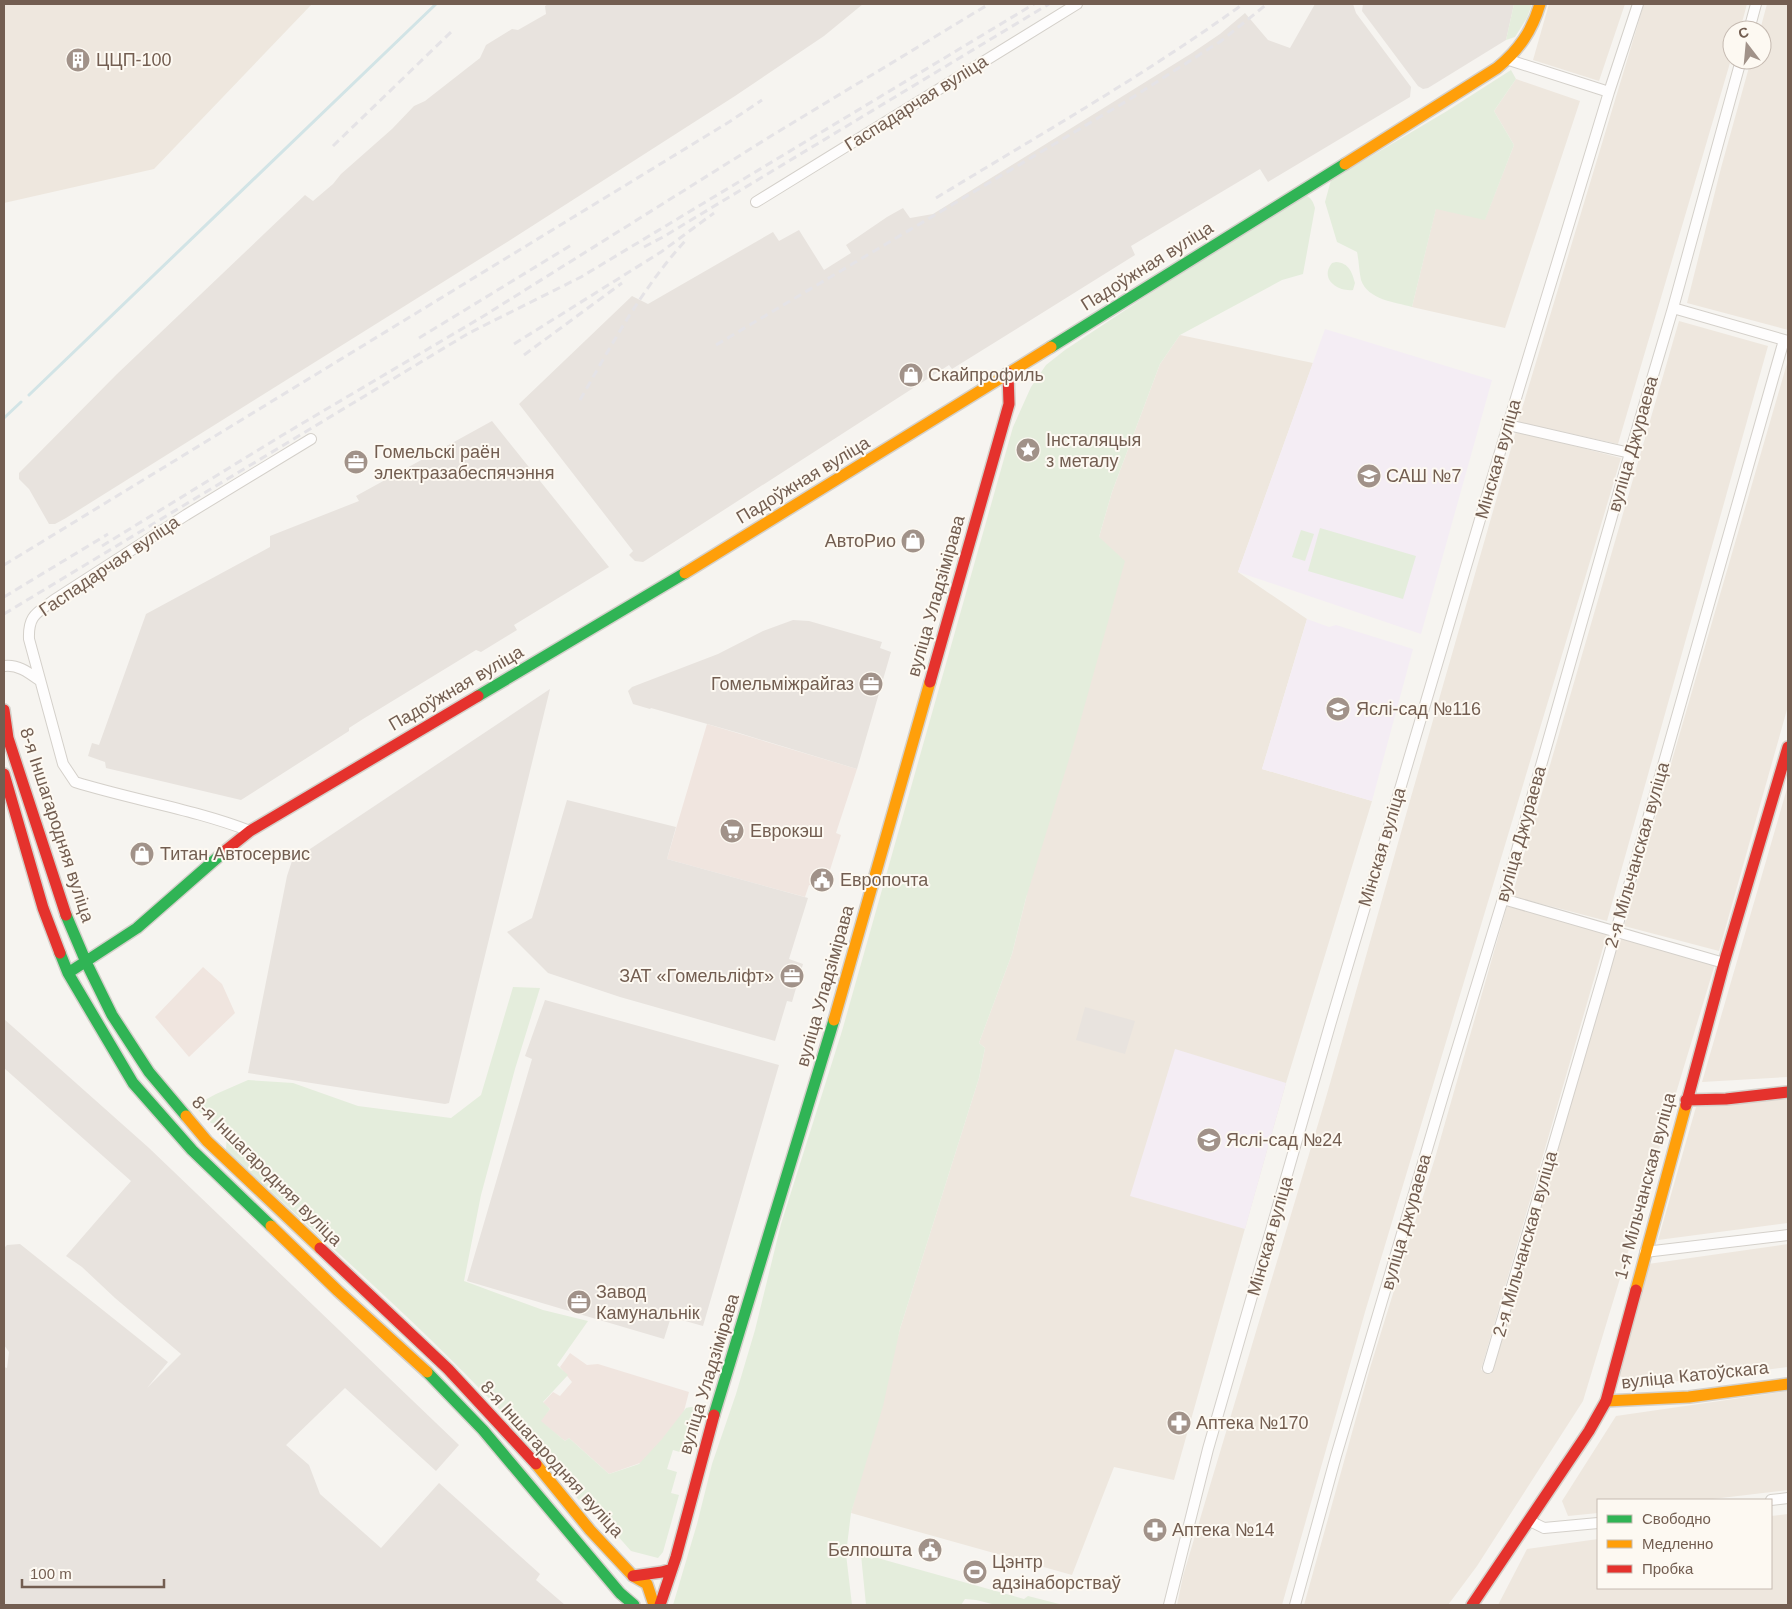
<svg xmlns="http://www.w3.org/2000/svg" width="1792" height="1609" font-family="Arial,sans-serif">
<rect width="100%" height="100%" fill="#f6f4f0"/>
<path fill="#eee7de" d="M4,4h308l-158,165 -150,34z
M1549,4h76l-26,77 -66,-21z
M1644,4h103l-7,26h-8v26l-114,388 -100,-22z
M1767,4h21v326l-101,-27 34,-135 30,-108h11v-30h-2z
M1516,79l64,22 -75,227 -93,-21 24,-99 49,11 29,-74 -20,-34z
M1679,321l89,25 -161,575 -95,-25z
M1180,335l133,28 -75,209 69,47 -45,150 110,32 -86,282 -112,397 -60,-13 -42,108 -221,-62 49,-184 79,-251 6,-30 -6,-5 33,-89 14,-56 73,-361 13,-45 48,-128z
M1788,360v346l-69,245 -95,-25z
M1516,431l105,27 -256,854 -83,293h-105l6,-29 144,-482 84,-297z
M1788,785v292l-86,5z
M1507,906l100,28 -126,436 10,4 125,-437 99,27 -132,437 -106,165 -29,39h-144l66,-237 65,-210z
M1788,1099v124l-130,17 38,-133z
M1788,1244v123l-141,18 -28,-9 29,-112z
M1788,1391v99l-84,10h-106v13l-30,3 -6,-15 54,-85z
M1788,1514v91h-290l29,-56 71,-10v49h173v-72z"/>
<path fill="#f0e5df" d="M707,724l150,45 -21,64 5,2 -17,54 -15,-4 -4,12 -138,-38z
M203,967l19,17 13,29 -46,44 -34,-40z
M570,1353l17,12 11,-1 91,28 -5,19 -30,47 -45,16 -40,-36 -4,3 -25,-20 10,-12 -7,-6 10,-11 7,4 12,-14 -12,-15z"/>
<path fill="#e8e3de" d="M548,4h315l-39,32 -89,60 -220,141 -449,281 -11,6h-6l-20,-35 -10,-10v-6l98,-99 188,-179 8,6 20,-17 8,-10 51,-45 22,-23 11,-5 55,-43 6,-13 26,-16 6,1 28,-16 -1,-8z
M1315,4h38l3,9 55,74 -1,10 -142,85 -8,-13 -129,77 4,9 -183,114 -3,-4 -306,197 -8,-1 -6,-6 4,-4 -114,-147 113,-108 16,8 125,-72 6,9 20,-11 25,40 27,-17 -5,-8 41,-28 16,-9 7,10 23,-4 259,-161 28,-19 25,-21 23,27 22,8z
M1363,4h151l-8,36 -78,48 -5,1 -5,-3 -56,-75z
M492,421l117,146 -95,58 3,5 -36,22 -5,-2 -113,69 -14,9v3l-108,69 -135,-32 -1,-6 -17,-6 4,-13 7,2 47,-131 124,-67v-11l89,-35 -3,-5z
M793,620l16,1 73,21 -2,6 11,4 -34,117 -118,-36 -88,-25 -1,1 -17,-5 -5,-13 4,-4 86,-33 45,-23z
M550,689l-101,414 -4,1 -197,-31 39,-197 5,-15z
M567,800l109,27 -9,32 141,39 -19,61 14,5 -11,38 -5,-1 -12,40 -155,-44 -72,-24 -41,-41 25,-14z
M545,1000l234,65 -76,261 -32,-9 -7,22 -197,-58 65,-222 -7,-3z
M1085,1007l50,14 -10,33 -49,-14z
M4,1019l145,129 310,297 -23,26 -91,-83 -59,57 23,20 11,29 61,54 58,-65 101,91 -4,6 29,25h-561v-238l3,1 2,-16 -5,-7v-97l3,-3 13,-1 148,118 -21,26 34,-34 -66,-56 -33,-31 -16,-11 65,-75 -127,-113z"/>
<path fill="#f4edf4" d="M1325,329l167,51 -71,254 -183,-62z
M1307,619l22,8 7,-2 77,24 -41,152 -110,-32z
M1175,1049l111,34 -41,146 -115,-33z"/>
<path fill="#e4eddc" d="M1514,4h18l-5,14 -12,19 -9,3z
M1511,70l5,9 -22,32 20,34 -29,75 -49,-11 -24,98c-17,-5 -44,-7 -51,-27 -2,-9 -2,-19 -4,-28l-20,-10 -12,-40 6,-22 116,-69z
M1305,195c7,3 8,7 10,13l-12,66 -21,6 -102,55 -20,29 -48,128 -13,45 26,24 -50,179 -49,158 -14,56 -33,89 6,5 -6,30 -79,251 -17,77 -32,107 -5,41 6,51h-179l24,-81 15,-60 24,-70 19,-64 26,-106 61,-193 171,-604 18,-40 15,-22 19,-15 80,-53z
M1336,262c13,1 16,10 19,21l-2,7c-15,2 -34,-11 -21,-27z
M1320,528l96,28 -13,43 -95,-28z
M1301,530l13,4 -9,27 -13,-4z
M513,987l27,1 -25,81 -34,126 -17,86 79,29 45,11 -31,44 11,10 -25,27 7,7 -9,12 24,20 4,-3 40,36 30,-10 23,-25 24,-31c28,-8 7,37 4,47l-17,-5 -6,19 10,3 -6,21 8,2 -16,57 -5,6 -27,-7 -38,-43 -5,3c-28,-34 -57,-68 -87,-100 -86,-92 -183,-175 -275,-261l1,-17 -9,-9 -7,-1 -17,-17 22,-12 32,-14 45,3 65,23 93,12 30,-23z
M861,1555l11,4 2,-2 150,42 4,-3 35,9h-67l-20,-5 -11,-1 -4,6h-95z"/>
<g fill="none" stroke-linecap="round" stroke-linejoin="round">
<path stroke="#d2e4e6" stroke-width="3" d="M29,395l407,-391
M4,418l17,-16"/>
<defs>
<path id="street" d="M1749,30l7,-26
M1509,60l100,32
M756,202l321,-198
M1673,308l115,33
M1508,425l122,28
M4,666c13,-2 24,6 35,14
M250,831c-57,-22 -117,-31 -175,-49l-12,-18 -34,-125c-1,-24 8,-26 25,-39l132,-85 125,-76
M1503,899l221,64
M1645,1252l143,-17
M1488,1368l116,-395 180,-633
M1771,1500l17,-2
M1530,1521l14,7 54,-5
M1169,1605l39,-156 122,-424 189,-637 90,-296 29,-88
M1295,1605l41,-149 111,-374 56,-183 127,-446 43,-145 68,-248"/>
<path id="fast" d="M1051,347l294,-183
M478,696l207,-123
M66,915l20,47 26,53 37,57 37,44
M60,953l8,20 65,110 59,67 79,76
M68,973l69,-45 88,-77
M427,1372l56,58 137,163 14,12
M714,1415l120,-395"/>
<path id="slow" d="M1345,164l152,-96c22,-18 35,-37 43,-64
M685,573l366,-226
M834,1020l96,-338
M186,1116l21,25 113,107
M271,1226l67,65 89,81
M1636,1290l50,-185
M1606,1401l83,-4 99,-13
M536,1464l54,66 43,46 14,8 7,21"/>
<path id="jam" d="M930,682l79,-278 -1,-31
M4,710l4,28 58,177
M4,774l39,134 17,45
M225,851l25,-20 228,-135
M1686,1100l40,-1 62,-7
M1686,1105l38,-142 64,-216
M320,1248l128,121 88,95
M633,1576l29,-4 10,-3
M660,1605l16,-48 38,-142
M1472,1605l117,-174 17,-30 30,-111"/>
</defs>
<use href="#street" stroke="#d4d0ca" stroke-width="12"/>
<use href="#fast" stroke="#d4d0ca" stroke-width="14"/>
<use href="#slow" stroke="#d4d0ca" stroke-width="14"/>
<use href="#jam" stroke="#d4d0ca" stroke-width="14"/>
<use href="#street" stroke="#fefdfd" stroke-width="10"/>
<use href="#fast" stroke="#30b455" stroke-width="11"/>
<use href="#slow" stroke="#ff9f0a" stroke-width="11"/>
<use href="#jam" stroke="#e5322d" stroke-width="11"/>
<path stroke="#e5e3e6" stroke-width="3" stroke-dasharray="8 5" stroke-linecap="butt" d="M333,146l118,-114
M936,198c103,-63 209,-123 307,-194
M644,247l19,-10 386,-233
M419,338l154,-94
M514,344l147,-92 53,-39
M716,345l414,-246 91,-58 46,-37
M524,355l98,-72
M580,400c32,-56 62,-112 106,-160
M102,546l179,-110 201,-119 289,-181 218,-132
M4,565l725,-443 33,-22
M4,597l104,-63
M4,614l465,-281 112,-56 453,-273"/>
</g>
<defs>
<symbol id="building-disc" viewBox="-11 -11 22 22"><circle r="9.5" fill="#a19289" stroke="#fdf9f2"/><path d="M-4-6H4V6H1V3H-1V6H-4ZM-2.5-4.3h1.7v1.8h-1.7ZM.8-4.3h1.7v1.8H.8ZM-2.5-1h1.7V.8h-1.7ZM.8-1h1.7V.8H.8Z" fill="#fff"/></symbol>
<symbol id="shop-disc" viewBox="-11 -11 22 22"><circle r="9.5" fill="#a19289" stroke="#fdf9f2"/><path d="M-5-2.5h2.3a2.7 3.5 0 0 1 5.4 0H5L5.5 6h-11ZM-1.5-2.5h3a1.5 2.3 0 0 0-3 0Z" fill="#fff"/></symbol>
<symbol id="sight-disc" viewBox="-11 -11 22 22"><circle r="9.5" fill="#a19289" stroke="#fdf9f2"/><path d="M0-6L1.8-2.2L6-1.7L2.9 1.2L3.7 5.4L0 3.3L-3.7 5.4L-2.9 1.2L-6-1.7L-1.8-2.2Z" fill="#fff"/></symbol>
<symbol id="office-disc" viewBox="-11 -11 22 22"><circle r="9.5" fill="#a19289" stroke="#fdf9f2"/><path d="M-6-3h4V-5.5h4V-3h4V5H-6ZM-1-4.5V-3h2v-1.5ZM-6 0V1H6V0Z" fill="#fff"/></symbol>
<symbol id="school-disc" viewBox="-11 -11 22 22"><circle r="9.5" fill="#a19289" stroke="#fdf9f2"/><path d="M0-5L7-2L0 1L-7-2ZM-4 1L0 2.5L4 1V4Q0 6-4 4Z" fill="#fff"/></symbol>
<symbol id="supermarket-disc" viewBox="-11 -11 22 22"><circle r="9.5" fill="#a19289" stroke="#fdf9f2"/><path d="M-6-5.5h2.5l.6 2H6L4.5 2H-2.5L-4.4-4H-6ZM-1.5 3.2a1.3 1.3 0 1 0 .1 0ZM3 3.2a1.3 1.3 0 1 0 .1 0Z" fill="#fff"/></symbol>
<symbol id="civic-disc" viewBox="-11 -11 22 22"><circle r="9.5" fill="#a19289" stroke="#fdf9f2"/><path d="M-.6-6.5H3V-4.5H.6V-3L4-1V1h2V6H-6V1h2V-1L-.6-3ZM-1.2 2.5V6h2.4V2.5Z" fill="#fff"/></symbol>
<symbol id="pharmacy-disc" viewBox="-11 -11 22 22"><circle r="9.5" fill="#a19289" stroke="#fdf9f2"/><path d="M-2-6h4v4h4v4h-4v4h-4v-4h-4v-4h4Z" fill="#fff"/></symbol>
<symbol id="stadium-disc" viewBox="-11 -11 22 22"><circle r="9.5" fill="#a19289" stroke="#fdf9f2"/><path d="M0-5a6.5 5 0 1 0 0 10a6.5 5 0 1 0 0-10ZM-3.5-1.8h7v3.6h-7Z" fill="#fff"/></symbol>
</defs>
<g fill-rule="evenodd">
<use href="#building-disc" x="64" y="46" width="28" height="28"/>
<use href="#shop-disc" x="897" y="361" width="28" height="28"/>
<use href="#sight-disc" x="1014" y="436" width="28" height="28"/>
<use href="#office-disc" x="342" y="448" width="28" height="28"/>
<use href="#school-disc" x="1355" y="462" width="28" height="28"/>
<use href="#shop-disc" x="899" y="527" width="28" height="28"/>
<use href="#office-disc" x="857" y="670" width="28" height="28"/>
<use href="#school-disc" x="1324" y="695" width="28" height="28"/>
<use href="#supermarket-disc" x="718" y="817" width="28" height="28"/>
<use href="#shop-disc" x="128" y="840" width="28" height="28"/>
<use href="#civic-disc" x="808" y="866" width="28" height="28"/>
<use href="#office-disc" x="778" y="962" width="28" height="28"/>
<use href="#school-disc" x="1195" y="1126" width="28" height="28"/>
<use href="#office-disc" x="565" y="1288" width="28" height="28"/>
<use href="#pharmacy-disc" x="1165" y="1409" width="28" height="28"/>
<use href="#pharmacy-disc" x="1141" y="1516" width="28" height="28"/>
<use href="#civic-disc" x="916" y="1536" width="28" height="28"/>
<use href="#stadium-disc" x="961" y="1558" width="28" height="28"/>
</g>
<g text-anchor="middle" stroke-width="4" stroke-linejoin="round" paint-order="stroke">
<g font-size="18" fill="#735e51" stroke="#fdf9f2" text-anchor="start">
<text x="96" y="66">ЦЦП-100</text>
<text x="928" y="381">Скайпрофиль</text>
<text x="1046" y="446">Інсталяцыя<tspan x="1046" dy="21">з металу</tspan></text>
<text x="374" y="458">Гомельскі раён<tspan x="374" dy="21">электразабеспячэння</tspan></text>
<text x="1386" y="482">САШ №7</text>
<text x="896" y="547" text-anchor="end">АвтоРио</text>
<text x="854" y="690" text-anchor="end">Гомельміжрайгаз</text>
<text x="1356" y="715">Яслі-сад №116</text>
<text x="750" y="837">Еврокэш</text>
<text x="160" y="860">Титан Автосервис</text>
<text x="840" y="886">Европочта</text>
<text x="774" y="982" text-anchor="end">ЗАТ «Гомельліфт»</text>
<text x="1226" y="1146">Яслі-сад №24</text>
<text x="596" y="1298">Завод<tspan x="596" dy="21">Камунальнік</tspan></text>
<text x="1196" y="1429">Аптека №170</text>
<text x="1172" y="1536">Аптека №14</text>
<text x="912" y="1556" text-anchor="end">Белпошта</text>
<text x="992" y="1568">Цэнтр<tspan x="992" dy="21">адзінаборстваў</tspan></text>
</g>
<g font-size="18" fill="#735e51" stroke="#fdf9f2">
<text transform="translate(916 103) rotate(-32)" y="6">Гаспадарчая вуліца</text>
<text transform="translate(1147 266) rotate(-32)" y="6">Падоўжная вуліца</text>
<text transform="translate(1633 444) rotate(-74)" y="6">вуліца Джураева</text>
<text transform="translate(1498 459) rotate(-74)" y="6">Мінская вуліца</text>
<text transform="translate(803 480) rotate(-31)" y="6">Падоўжная вуліца</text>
<text transform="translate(109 566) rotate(-34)" y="6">Гаспадарчая вуліца</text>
<text transform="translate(936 596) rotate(-74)" y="6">вуліца Уладзімірава</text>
<text transform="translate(456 688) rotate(-30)" y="6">Падоўжная вуліца</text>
<text transform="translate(57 825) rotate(72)" y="6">8-я Іншагародняя вуліца</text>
<text transform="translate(1521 834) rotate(-74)" y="6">вуліца Джураева</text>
<text transform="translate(1382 847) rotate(-73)" y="6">Мінская вуліца</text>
<text transform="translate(1637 855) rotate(-74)" y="6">2-я Мільчанская вуліца</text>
<text transform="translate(825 986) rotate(-74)" y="6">вуліца Уладзімірава</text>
<text transform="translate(267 1171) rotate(45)" y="6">8-я Іншагародняя вуліца</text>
<text transform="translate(1645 1186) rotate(-75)" y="6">1-я Мільчанская вуліца</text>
<text transform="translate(1406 1222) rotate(-74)" y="6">вуліца Джураева</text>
<text transform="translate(1270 1236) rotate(-74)" y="6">Мінская вуліца</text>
<text transform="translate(1525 1244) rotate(-74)" y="6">2-я Мільчанская вуліца</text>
<text transform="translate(709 1374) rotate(-73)" y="6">вуліца Уладзімірава</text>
<text transform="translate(1695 1375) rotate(-6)" y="6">вуліца Катоўскага</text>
<text transform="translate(552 1459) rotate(48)" y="6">8-я Іншагародняя вуліца</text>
</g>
</g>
<rect width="1792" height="1609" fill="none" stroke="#735e51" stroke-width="10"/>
<rect x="1597" y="1499" width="175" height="90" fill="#fdf9f2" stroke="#c6bbb2"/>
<rect x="1607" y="1515" width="25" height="8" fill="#30b455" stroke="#c6bbb2"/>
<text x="1642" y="1524" font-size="15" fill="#735e51">Свободно</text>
<rect x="1607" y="1540" width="25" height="8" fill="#ff9f0a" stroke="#c6bbb2"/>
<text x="1642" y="1549" font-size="15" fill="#735e51">Медленно</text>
<rect x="1607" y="1565" width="25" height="8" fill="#e5322d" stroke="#c6bbb2"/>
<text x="1642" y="1574" font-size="15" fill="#735e51">Пробка</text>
<g transform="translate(1747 45) rotate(344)"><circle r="24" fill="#fdf9f2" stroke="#c6bbb2"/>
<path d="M0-4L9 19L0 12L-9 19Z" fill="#a19289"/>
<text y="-8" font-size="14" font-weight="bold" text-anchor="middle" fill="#735e51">С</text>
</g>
<path d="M22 1579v8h142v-8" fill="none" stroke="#735e51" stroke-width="2.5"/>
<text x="30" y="1579" font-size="15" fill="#735e51" stroke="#fdf9f2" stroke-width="4" paint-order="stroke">100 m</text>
</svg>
